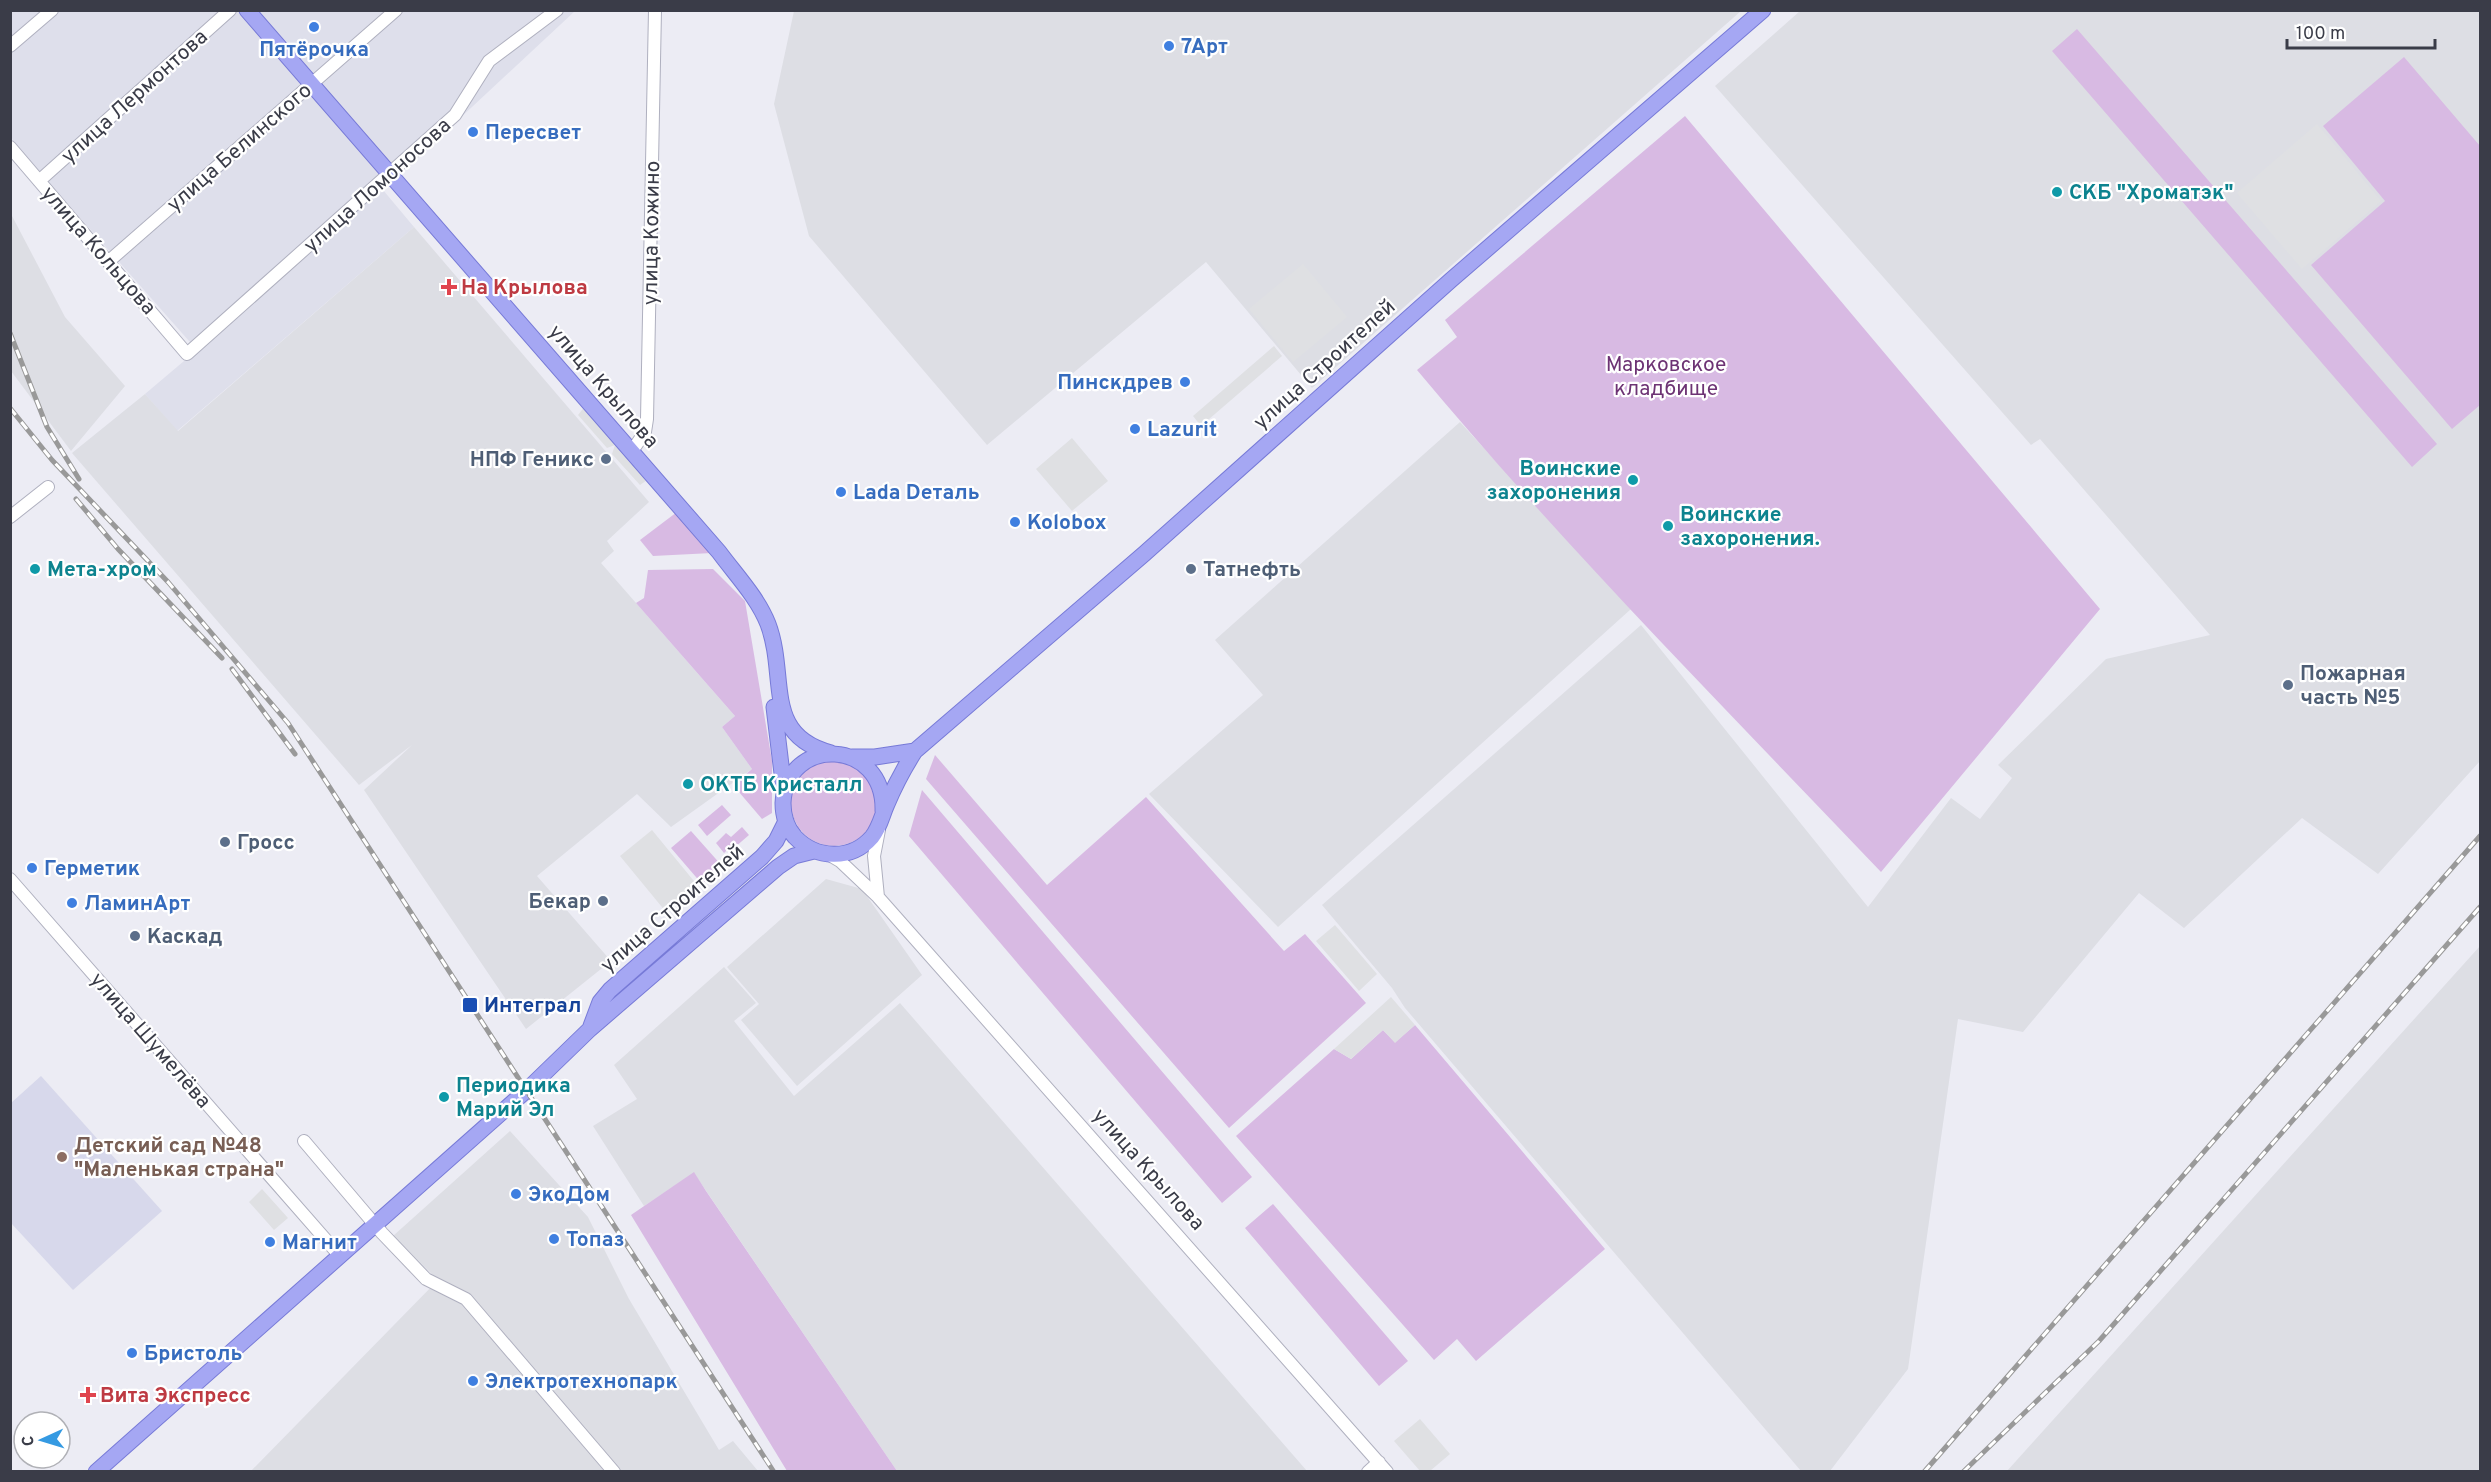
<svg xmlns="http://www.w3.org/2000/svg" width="2491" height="1482" font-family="Overpass,sans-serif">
<rect width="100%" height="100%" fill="#ececf4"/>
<path fill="#dedfeb" d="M11,11h564l-192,179 31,37 -237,204 -32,-37 52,-44 -184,-208 -2,-8z"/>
<path fill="#dddee4" d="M794,11h947l-429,377 -106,-126 -219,183 -178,-209 -35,-132z
M1800,11h680v750l-102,113 -76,-56 -118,110 -45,-35 -116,139 -65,-13 -50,350 -78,102h-29l-396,-463 -13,-20 -70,-83 319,-280 227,282 83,-109 29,21 32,-41 -14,-13 108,-106 104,-24 -170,-196 -9,6 -316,-359z
M11,214l54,103 60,69 -54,65 -60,-80z
M414,227l235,275 -42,39 7,10 -13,12 134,153 -13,11 30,42 -81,58 -34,-33 -100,82 74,85 -85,68 -162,-239 48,-45 -53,40 -287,-332 73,-59 33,37z
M1460,422l171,187 -353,318 -129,-133 114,-99 -48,-55z
M826,879l36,10 60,86 -125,111 -56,-66 18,-16 -32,-37z
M2480,946v525h-473z
M724,967l32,36 -22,18 60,75 106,-93 407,468h-410l-203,-298 -50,33 -51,-80 44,-27 -23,-34z
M510,1131l78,86 41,82 90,151 14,-9 25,30 -508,1 188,-192 -45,-44z"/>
<path fill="#d7d8eb" d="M41,1076l121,135 -89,79 -62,-67v-120z"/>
<path fill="#d8bae3" d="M2077,29l360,415 -25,23 -360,-416z
M2404,57l76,89v259l-28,24 -141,-164 74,-64 -62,-75z
M1685,116l415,493 -219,263c-157,-165 -318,-327 -464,-502l40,-33 -12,-17z
M677,512l35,41 -59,3 -13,-16z
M713,569l32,32 27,160v52l-10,6 -29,-34 19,-16 -30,-42 13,-11 -99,-113 8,-5 4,-28z
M935,755l112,130 99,-88 138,154 21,-17 61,69 -137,125 -303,-349z
M791 803a43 43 0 1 1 86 0a43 43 0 1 1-86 0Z
M922,790l330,387 -30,26 -313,-367z
M722,805l9,10 -24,21 -9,-11z
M742,827l7,8 -15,13 -3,-2 -7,7 -8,-10 10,-10 5,4z
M691,831l32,36 -21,17 -31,-36z
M1415,1025l190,224 -129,112 -19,-22 -23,21 -198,-224 98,-87 17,10 32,-29 12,12z
M694,1172l12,19 191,280h-110l-156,-256z
M1273,1204l135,157 -29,25 -134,-158z"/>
<path fill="#dfe0e3" d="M2317,124l64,77 -79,68 -65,-76z
M1303,264l44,53 -54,45 -44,-53z
M1274,346l8,10 -81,70 -8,-10z
M589,401l64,75 -13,9 -28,-31 3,-9 -8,3 -29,-33z
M1072,438l36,43 -36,30 -36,-42z
M652,830l46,56 -32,26 -46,-56z
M1335,925l42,49 -18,17 -43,-50z
M1391,997l24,28 -20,18 -12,-13 -32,29 -17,-10z
M262,1189l26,29 -14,12 -25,-28z
M1420,1419l30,35 -20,17h-10l-26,-30z"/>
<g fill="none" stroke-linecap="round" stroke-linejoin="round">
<defs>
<path id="minor" d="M10,46l42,-36
M10,147l177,207 268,-239 34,-54 68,-51
M39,181l191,-171
M109,261l287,-251
M632,451l13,-19 2,-13 8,-409
M10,517l38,-30
M828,854l12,7 38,36 509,575
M10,879l330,377
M878,897l-4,-41 5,-26
M304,1141l78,92 44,46 40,20 148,173
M1368,1472l11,-10"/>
<path id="major" d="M247,10l472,542c17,23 39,46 49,72 20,53 -6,111 63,129
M774,707l10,83
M852,757h23l40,-6
M883,811c2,-73 -97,-76 -100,-8 0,12 4,25 12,34 21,22 56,24 77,0 8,-10 10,-22 15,-33 8,-19 17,-36 28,-53l229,-197 307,-274 312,-270
M591,1026l9,-24 10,-12 152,-133 14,-16 10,-20
M96,1472l432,-383 62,-60 188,-162 16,-11 20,-5"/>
</defs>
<use href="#minor" stroke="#afb0bf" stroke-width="14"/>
<use href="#major" stroke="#777ad7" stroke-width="17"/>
<use href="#minor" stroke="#fff" stroke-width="12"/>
<use href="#major" stroke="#a5a7f3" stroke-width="15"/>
<defs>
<path id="rail" d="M10,333l37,94 32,52
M10,408l42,52 116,122 120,141 486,749
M76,499l42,50 104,109
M232,669l63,85
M1924,1472l556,-636
M1963,1472l136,-131 381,-434"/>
</defs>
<use href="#rail" stroke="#999" stroke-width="5"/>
<use href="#rail" stroke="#fff" stroke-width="3" stroke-dasharray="9" stroke-linecap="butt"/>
</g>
<g fill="#3f7fe0" stroke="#fff" stroke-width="2">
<circle cx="314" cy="27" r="6"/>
<circle cx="1169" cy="46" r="6"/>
<circle cx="473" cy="132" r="6"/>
<circle cx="1185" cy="382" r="6"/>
<circle cx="1135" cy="429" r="6"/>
<circle cx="841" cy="492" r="6"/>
<circle cx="1015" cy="522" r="6"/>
<circle cx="32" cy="868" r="6"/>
<circle cx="72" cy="903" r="6"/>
<circle cx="516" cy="1194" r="6"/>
<circle cx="554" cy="1239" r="6"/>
<circle cx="270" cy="1242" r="6"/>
<circle cx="132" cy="1353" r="6"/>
<circle cx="473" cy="1381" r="6"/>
</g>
<g fill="#0f9aa8" stroke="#fff" stroke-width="2">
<circle cx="2057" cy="192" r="6"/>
<circle cx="1633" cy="480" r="6"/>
<circle cx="1668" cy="526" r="6"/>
<circle cx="35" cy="569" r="6"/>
<circle cx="688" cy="784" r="6"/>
<circle cx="444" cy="1097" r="6"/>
</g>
<g fill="#e0444e" stroke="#fff" stroke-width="2">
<path d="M446 278h6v6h6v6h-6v6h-6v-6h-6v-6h6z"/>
<path d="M85 1386h6v6h6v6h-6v6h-6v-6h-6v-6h6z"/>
</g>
<g fill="#5c6f8a" stroke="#fff" stroke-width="2">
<circle cx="606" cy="459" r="6"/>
<circle cx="1191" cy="569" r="6"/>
<circle cx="2288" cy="685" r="6"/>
<circle cx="225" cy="842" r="6"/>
<circle cx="603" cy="901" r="6"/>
<circle cx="135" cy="936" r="6"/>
</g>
<rect fill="#1a4fb4" stroke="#fff" stroke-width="2" x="462" y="997" width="16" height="16" rx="3"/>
<circle fill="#8d6e63" stroke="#fff" stroke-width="2" cx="62" cy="1157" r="6"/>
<g text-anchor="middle" stroke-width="4.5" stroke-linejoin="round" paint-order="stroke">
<g font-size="21" font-weight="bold" fill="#366cbe" stroke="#fff" text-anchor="start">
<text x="1181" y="53">7Арт</text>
<text x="314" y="56" text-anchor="middle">Пятёрочка</text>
<text x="485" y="139">Пересвет</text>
<text x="1173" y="389" text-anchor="end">Пинскдрев</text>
<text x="1147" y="436">Lazurit</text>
<text x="853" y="499">Lada Dеталь</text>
<text x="1027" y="529">Kolobox</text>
<text x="44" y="875">Герметик</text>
<text x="84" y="910">ЛаминАрт</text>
<text x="528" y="1201">ЭкоДом</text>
<text x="566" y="1246">Топаз</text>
<text x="282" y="1249">Магнит</text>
<text x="144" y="1360">Бристоль</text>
<text x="485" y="1388">Электротехнопарк</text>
</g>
<g font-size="21" fill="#3a3c48" stroke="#fff">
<text transform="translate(134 96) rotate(-42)" y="7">улица Лермонтова</text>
<text transform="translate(239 147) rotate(-41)" y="7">улица Белинского</text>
<text transform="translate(377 185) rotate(-42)" y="7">улица Ломоносова</text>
<text transform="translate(651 233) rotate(-89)" y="7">улица Кожино</text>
<text transform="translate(99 250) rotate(49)" y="7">улица Кольцова</text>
<text transform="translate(1324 364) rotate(-42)" y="7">улица Строителей</text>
<text transform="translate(604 386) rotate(49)" y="7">улица Крылова</text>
<text transform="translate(672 908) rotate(-41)" y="7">улица Строителей</text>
<text transform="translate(151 1040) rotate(49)" y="7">улица Шумелёва</text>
<text transform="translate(1149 1169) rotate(48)" y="7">улица Крылова</text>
</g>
<g font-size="21" font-weight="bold" fill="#0d838f" stroke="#fff" text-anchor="start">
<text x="2069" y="199">СКБ "Хроматэк"</text>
<text x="1621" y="475" text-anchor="end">Воинские<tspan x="1621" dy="24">захоронения</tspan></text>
<text x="1680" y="521">Воинские<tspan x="1680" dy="24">захоронения.</tspan></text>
<text x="47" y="576">Мета-хром</text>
<text x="700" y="791">ОКТБ Кристалл</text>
<text x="456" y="1092">Периодика<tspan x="456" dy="24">Марий Эл</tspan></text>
</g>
<g font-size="21" font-weight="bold" fill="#be3a42" stroke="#fff" text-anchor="start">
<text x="461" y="294">На Крылова</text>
<text x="100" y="1402">Вита Экспресс</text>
</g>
<g font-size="21" fill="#6d3374" stroke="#fff">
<text x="1666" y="371">Марковское<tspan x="1666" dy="24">кладбище</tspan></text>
</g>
<g font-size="21" font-weight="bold" fill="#4e5e75" stroke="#fff" text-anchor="start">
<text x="594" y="466" text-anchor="end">НПФ Геникс</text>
<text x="1203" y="576">Татнефть</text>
<text x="2300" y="680">Пожарная<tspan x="2300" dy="24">часть №5</tspan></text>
<text x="237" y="849">Гросс</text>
<text x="591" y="908" text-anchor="end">Бекар</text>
<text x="147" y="943">Каскад</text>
</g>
<g font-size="21" font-weight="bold" fill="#164399" stroke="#fff" text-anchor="start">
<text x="484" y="1012">Интеграл</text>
</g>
<g font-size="21" font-weight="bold" fill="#785e54" stroke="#fff" text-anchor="start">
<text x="74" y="1152">Детский сад №48<tspan x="74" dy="24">"Маленькая страна"</tspan></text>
</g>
</g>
<rect width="2491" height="1482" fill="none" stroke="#3a3c48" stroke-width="24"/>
<g transform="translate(42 1440) rotate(266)"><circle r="28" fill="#ffffff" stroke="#b0b1b6" stroke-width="1.5"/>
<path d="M0-4.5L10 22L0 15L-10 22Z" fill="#359ae2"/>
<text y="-9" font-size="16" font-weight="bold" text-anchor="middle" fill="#3a3c48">С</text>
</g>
<path d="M2287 39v9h148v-9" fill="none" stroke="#3a3c48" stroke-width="3"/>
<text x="2296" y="39" font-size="18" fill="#3a3c48" stroke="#ffffff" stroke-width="4.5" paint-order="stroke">100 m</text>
</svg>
